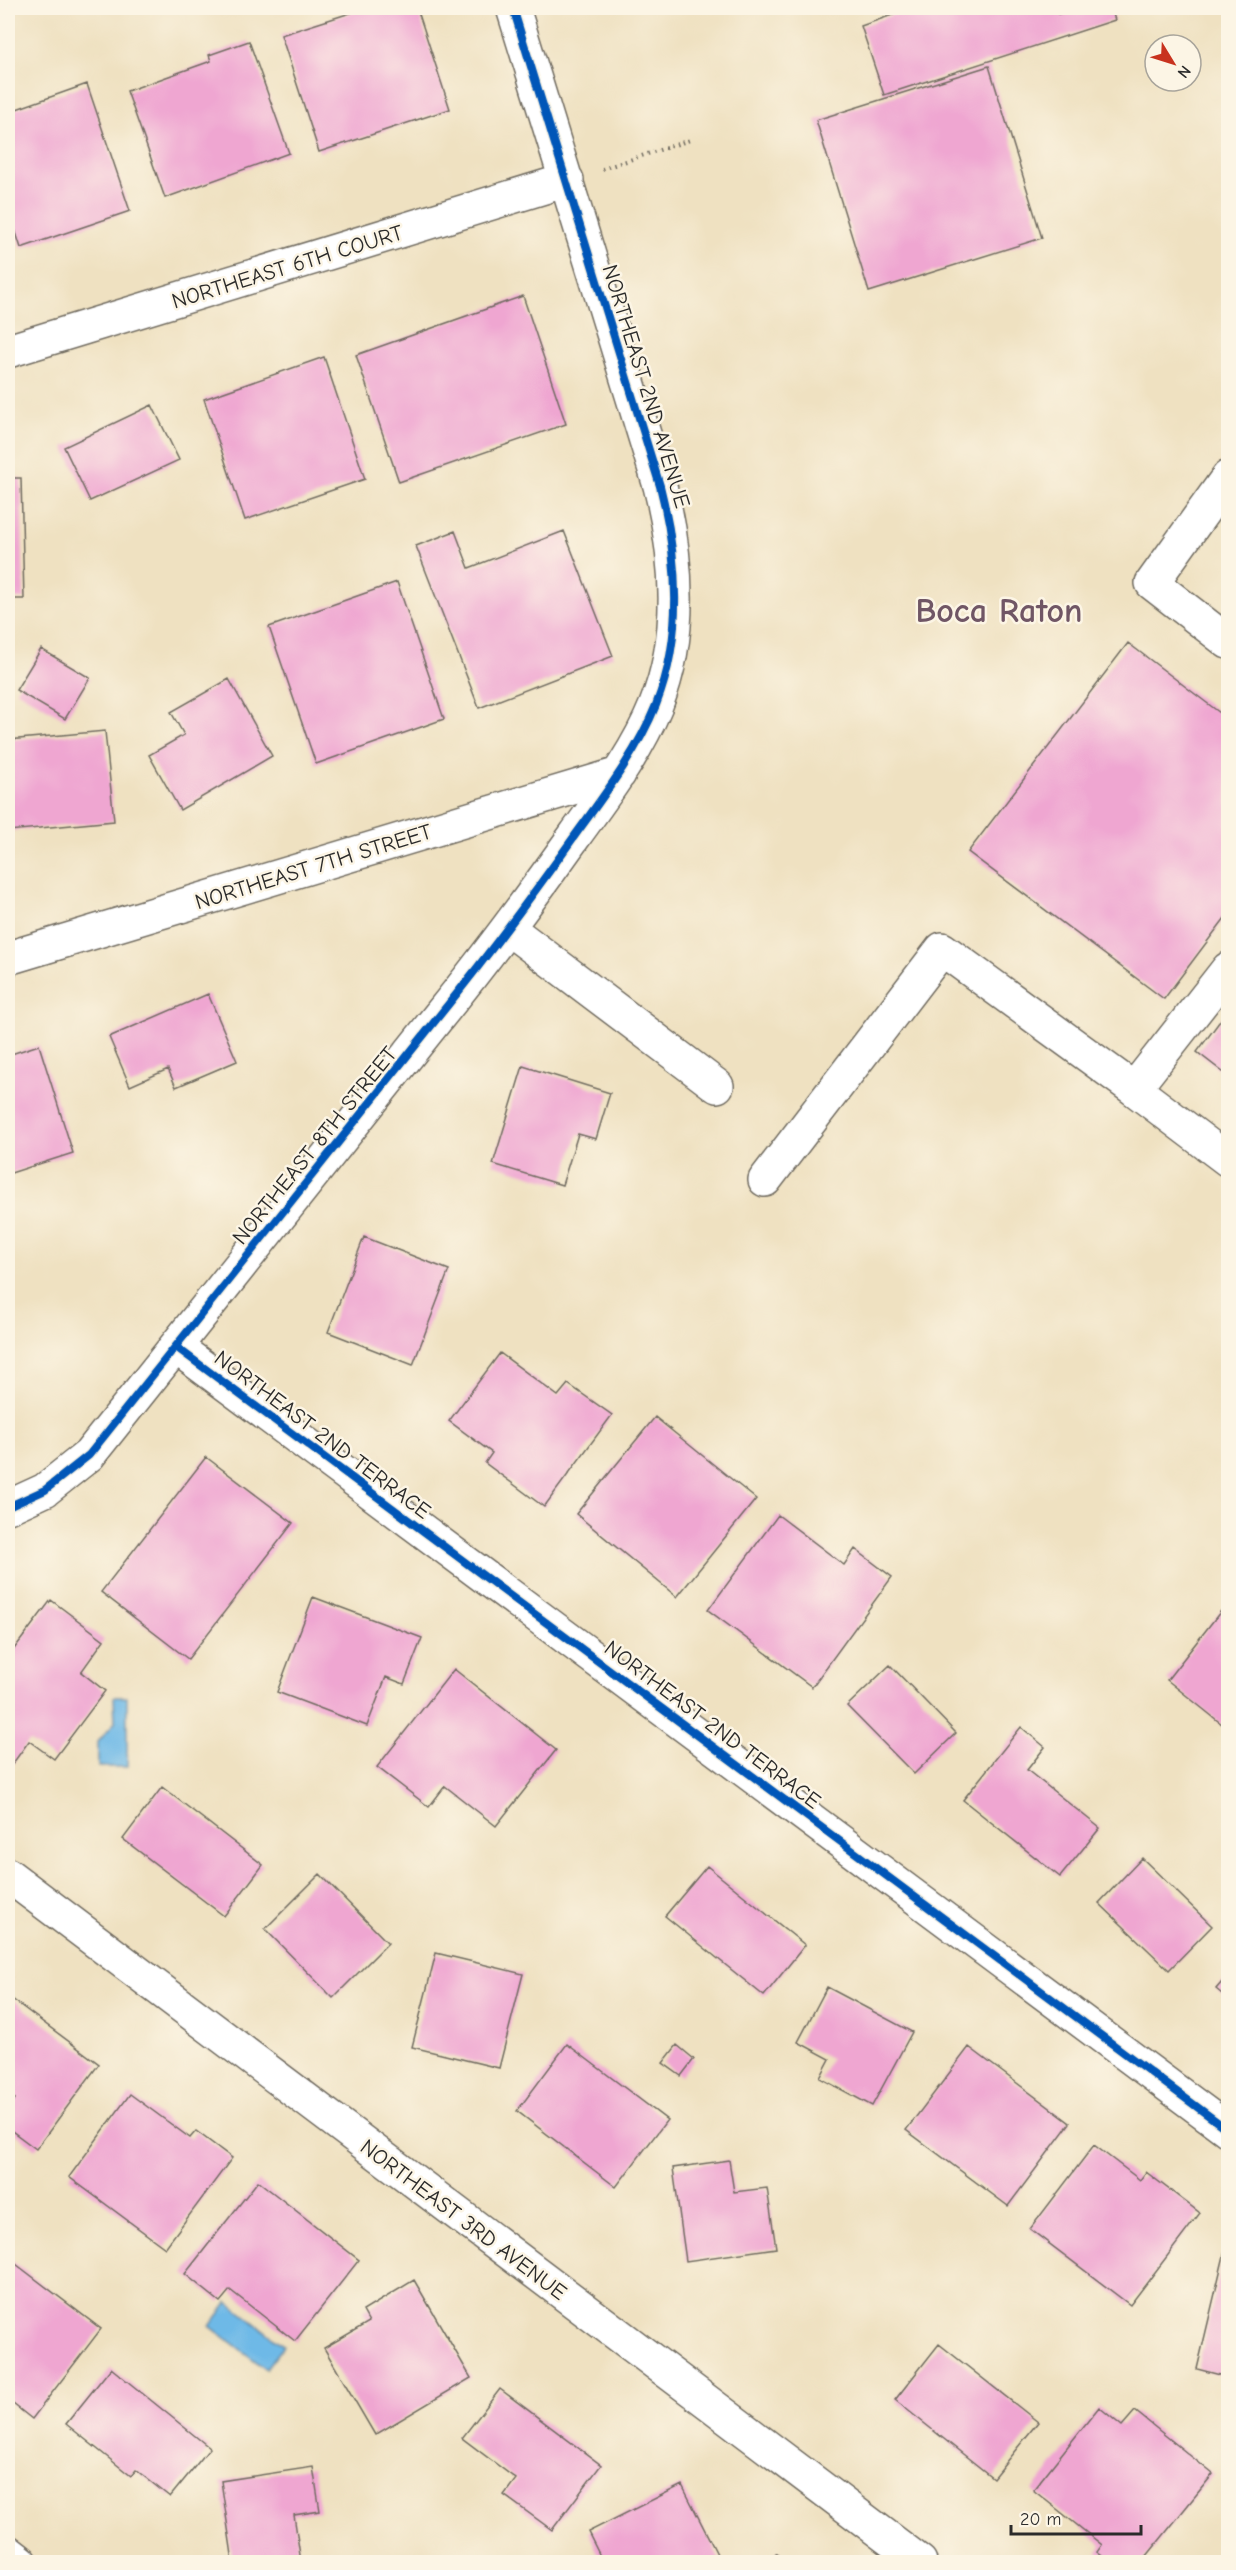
<svg xmlns="http://www.w3.org/2000/svg" width="1236" height="2570" font-family="'Comic Neue',sans-serif">
<rect width="100%" height="100%" fill="#fcf5e5"/>
<filter id="ink" filterUnits="userSpaceOnUse"><feTurbulence type="fractalNoise" baseFrequency=".0167" numOctaves="2"/><feDisplacementMap in="SourceGraphic" scale="12" xChannelSelector="R" yChannelSelector="G"/><feConvolveMatrix kernelMatrix="1 2 1 2 8 2 1 2 1" color-interpolation-filters="sRGB"/></filter>
<filter id="wash" filterUnits="userSpaceOnUse"><feTurbulence type="fractalNoise" baseFrequency=".008" numOctaves="4" result="noise"/><feDisplacementMap in="SourceGraphic" scale="24" xChannelSelector="R" yChannelSelector="G"/><feGaussianBlur stdDeviation="1.35" result="paint"/><feColorMatrix in="noise" values="0 0 0 0 0 0 0 0 0 0 0 0 0 0 0 0 0 1.4 0 .05"/><feComposite in="paint" operator="in"/></filter>
<g filter="url(#wash)">
<rect width="100%" height="100%" fill="#efe1c1"/>
<path fill="#6eb9e7" stroke="#4c7289" stroke-width="1.5" d="M114,1697h13v70h-29v-25l17,-20z
M228,2302l56,44 -18,23 -56,-43z"/>
<g id="blocks">
<path fill="#efa6d1" d="M366,8h51l33,101 -131,43 -38,-117z
M912,8h144l2,6 21,-6h32l4,12 -231,75 -23,-69z
M249,41l40,112 -124,45 -38,-107 84,-30 -2,-6z
M989,66l53,172 -173,54 -53,-172z
M87,84l43,127 -109,37 -13,-40v-96z
M523,296l43,128 -167,58 -43,-127z
M324,357l41,122 -120,41 -41,-121z
M152,405l27,55 -89,41 -26,-54z
M8,478h13l3,121h-16z
M455,531l14,37 95,-37 49,125 -134,52 -63,-162z
M397,582l47,137 -128,45 -47,-137z
M1128,643l100,76v195l-64,85 -196,-147z
M41,649l49,29 -25,41 -49,-29z
M229,679l43,77 -92,54 -31,-55 35,-20 -13,-23z
M105,731l9,90 -106,10v-91z
M208,994l29,67 -61,26 -8,-18 -38,17 -21,-49z
M1228,1010v66l-31,-24z
M39,1045l34,108 -65,21v-119z
M523,1066l87,27 -14,46 -18,-5 -16,51 -69,-21z
M364,1237l85,33 -36,95 -85,-33z
M500,1353l58,43 10,-12 44,31 -68,92 -59,-44 7,-10 -43,-32z
M655,1417l101,82 -79,98 -101,-83z
M206,1457l87,66 -105,136 -87,-67z
M778,1515l66,50 11,-16 37,28 -80,110 -104,-77z
M313,1597l109,41 -18,46 -18,-7 -19,49 -90,-34z
M51,1600l53,40 -23,32 24,19 -51,68 -25,-18 -18,25 -3,-2v-114l3,3z
M1228,1602v127l-61,-49z
M890,1665l66,68 -42,41 -67,-68z
M454,1669l102,81 -60,76 -51,-40 -16,21 -52,-40z
M1021,1727l24,20 -18,23 73,58 -40,49 -97,-77z
M162,1787l101,78 -39,51 -101,-77z
M1142,1858l70,68 -43,44 -70,-67z
M707,1866l98,79 -41,51 -99,-80z
M320,1874l68,69 -55,55 -68,-69z
M436,1953l87,21 -24,94 -87,-21z
M1228,1975v24l-12,-10z
M827,1987l85,45 -40,74 -52,-28 10,-19 -32,-17z
M8,1996l91,68 -63,85 -28,-21v-19l7,-10 -7,-5z
M567,2044l100,76 -51,67 -99,-76z
M677,2045l17,14 -13,17 -18,-13z
M969,2047l101,76 -62,83 -102,-76z
M130,2094l60,44 6,-7 36,27 -67,90 -96,-71z
M1094,2145l46,35 6,-8 54,41 -70,92 -100,-76z
M729,2160l5,32 33,-4 9,60 -90,13 -13,-93z
M258,2181l101,79 -64,81 -65,-51 -10,12 -35,-28z
M1226,2247h2v130l-31,-8z
M8,2258l93,71 -69,90 -24,-19z
M414,2280l57,98 -96,57 -51,-87 45,-26 -6,-11z
M939,2344l99,78 -45,56 -98,-78z
M111,2368l99,80 -40,49 -34,-27 -5,6 -65,-52z
M500,2389l101,76 -49,65 -48,-35 12,-16 -54,-41z
M1099,2407l23,19 13,-15 78,63 -71,88h-32l-13,-10 5,-7 -69,-55z
M313,2467l7,44 -26,4 7,47h-68l-12,-81z
M682,2485l39,77h-118l-15,-30z
M776,2553l12,9h-19z"/>
</g>
</g>
<g filter="url(#ink)">
<use href="#blocks" fill-opacity="0" stroke="#706b60" stroke-width="1.5"/>
<g fill="none" stroke-linecap="round" stroke-linejoin="round">
<defs>
<path id="minor" d="M8,351l559,-171
M1228,477l-76,106 76,59
M509,929l208,157
M8,958l611,-184
M1228,969l-94,120 94,71
M765,1180l177,-231 192,140
M176,1347l1052,783
M8,1507l37,-17 44,-35c117,-146 234,-292 350,-439 48,-59 93,-120 137,-182 29,-40 61,-82 80,-129 28,-70 22,-147 4,-219l-147,-478
M8,1875l912,687
M8,2552l13,10"/>
</defs>
<use href="#minor" stroke="#706b60" stroke-width="36"/>
<path stroke="#706b60" stroke-width="4" stroke-dasharray="1.5 4.5" stroke-linecap="butt" d="M602,169l91,-30"/>
<use href="#minor" stroke="#fff" stroke-width="33"/>
<defs>
<path id="cycleway" d="M176,1347l1052,783
M8,1507l37,-17 44,-35c117,-146 234,-292 350,-439 48,-59 93,-120 137,-182 29,-40 61,-82 80,-129 28,-70 22,-147 4,-219l-147,-478"/>
</defs>
<use href="#cycleway" stroke="#fcf5e5" stroke-width="11"/>
<use href="#cycleway" stroke="#0057b8" stroke-width="8"/>
</g>
</g>
<g text-anchor="middle" stroke-width="5" stroke-linejoin="round" paint-order="stroke">
<g font-size="22" fill="#2b2b2b" stroke="#fcf5e5">
<text transform="translate(287 266) rotate(-17)" y="8">NORTHEAST 6TH COURT</text>
<text transform="translate(647 386) rotate(73)" y="8">NORTHEAST 2ND AVENUE</text>
<text transform="translate(313 866) rotate(-17)" y="8">NORTHEAST 7TH STREET</text>
<text transform="translate(314 1145) rotate(-51)" y="8">NORTHEAST 8TH STREET</text>
<text transform="translate(323 1434) rotate(37)" y="8">NORTHEAST 2ND TERRACE</text>
<text transform="translate(713 1724) rotate(37)" y="8">NORTHEAST 2ND TERRACE</text>
<text transform="translate(464 2219) rotate(37)" y="8">NORTHEAST 3RD AVENUE</text>
</g>
<g font-size="34" font-weight="bold" fill="#705665" stroke="#fcf5e5">
<text x="999" y="622">Boca Raton</text>
</g>
</g>
<rect width="1236" height="2570" fill="none" stroke="#fcf5e5" stroke-width="30"/>
<g transform="translate(1173 63) rotate(128)"><circle r="28" fill="#fcf5e5" stroke="#a8a49b" stroke-width="1.5"/>
<path d="M0-4.5L10 22L0 15L-10 22Z" fill="#c8321e"/>
<text y="-9" font-size="16" font-weight="bold" text-anchor="middle" fill="#2b2b2b">N</text>
</g>
<path d="M1011 2525v9h130v-9" fill="none" stroke="#2b2b2b" stroke-width="3"/>
<text x="1020" y="2525" font-size="18" fill="#2b2b2b" stroke="#fcf5e5" stroke-width="4.5" paint-order="stroke">20 m</text>
</svg>
